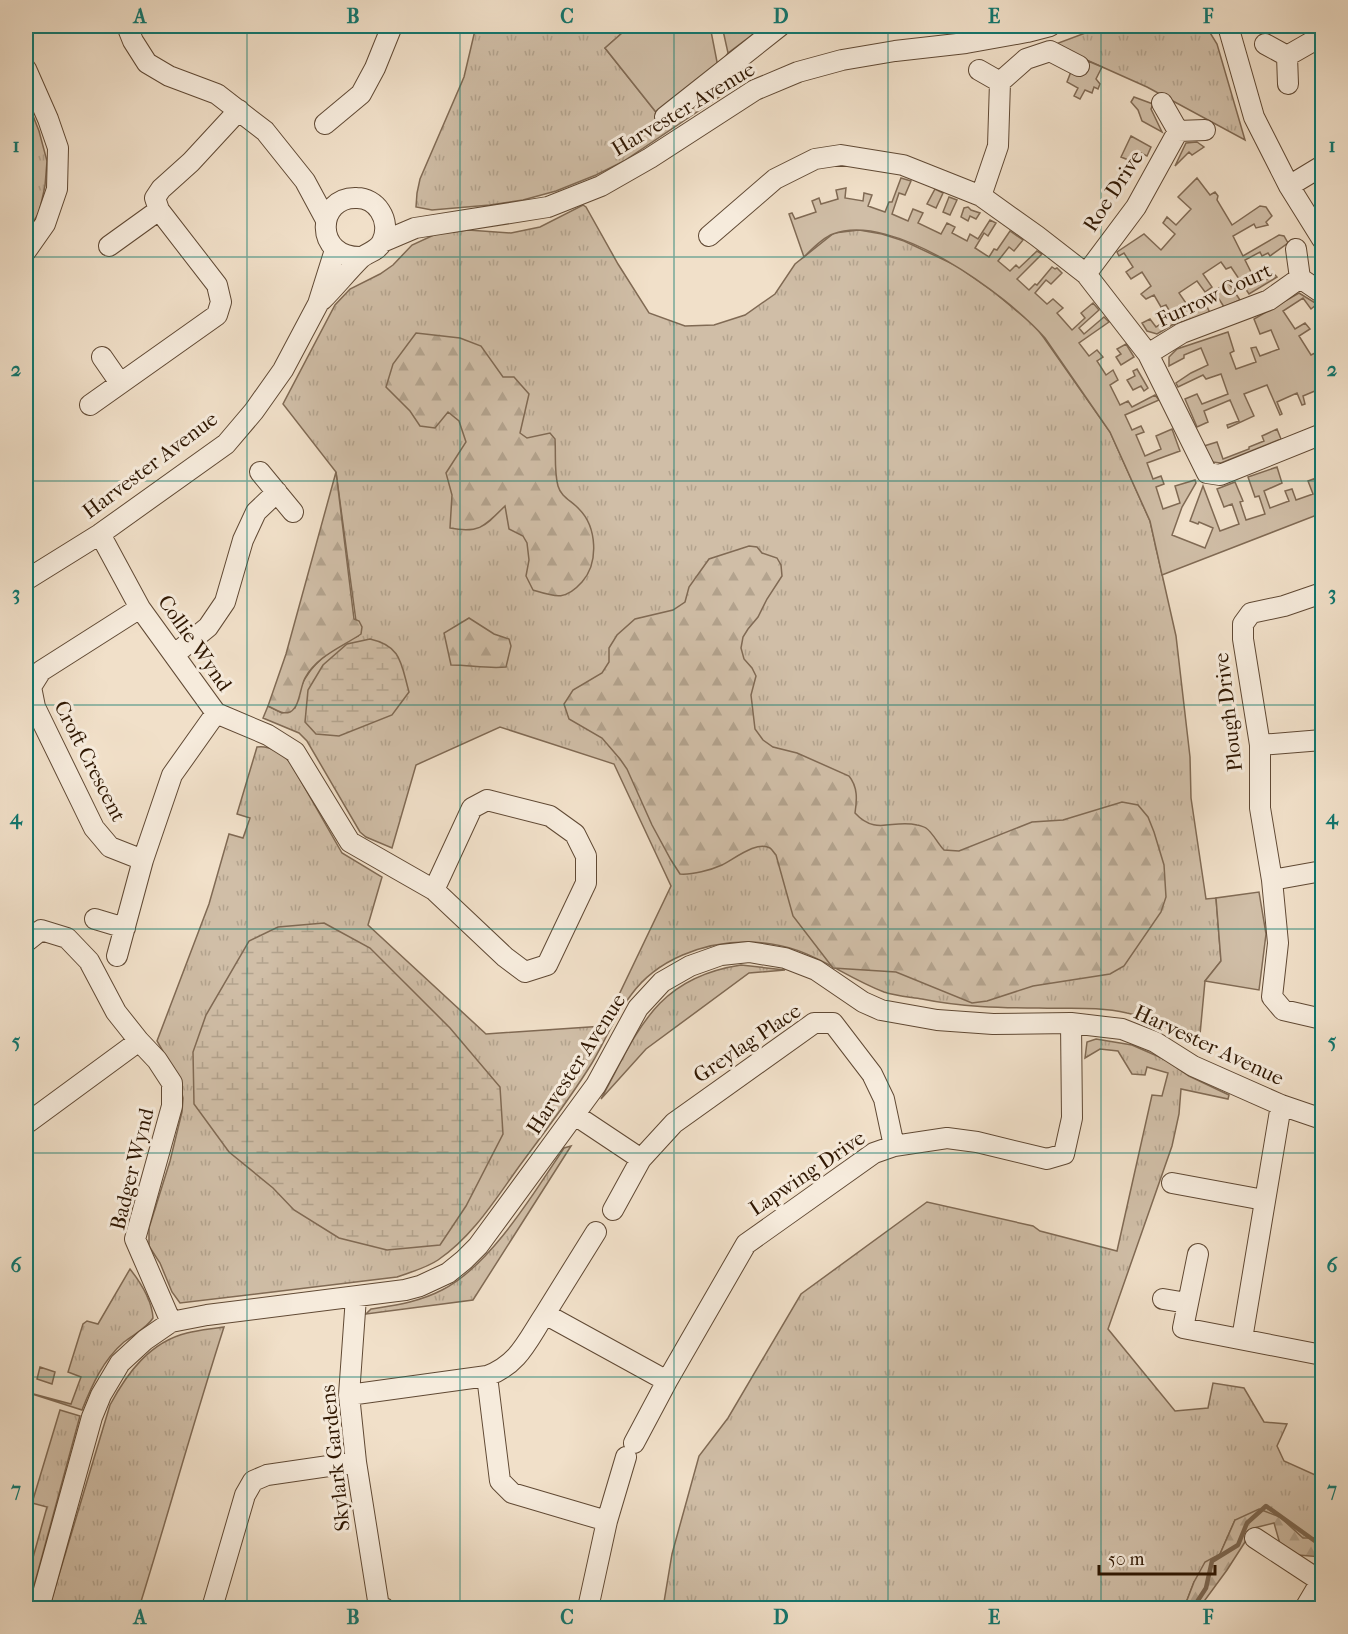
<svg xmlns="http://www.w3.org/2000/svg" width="1348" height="1634" font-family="'IM FELL French Canon',serif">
<defs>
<pattern id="grass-tufts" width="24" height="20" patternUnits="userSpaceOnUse" patternTransform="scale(1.5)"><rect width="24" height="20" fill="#d0bea7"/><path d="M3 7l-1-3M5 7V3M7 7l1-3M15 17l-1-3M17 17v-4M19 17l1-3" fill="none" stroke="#b3a38e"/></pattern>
<pattern id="forest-firs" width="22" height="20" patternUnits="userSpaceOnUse" patternTransform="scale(1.5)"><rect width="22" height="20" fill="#d0bea7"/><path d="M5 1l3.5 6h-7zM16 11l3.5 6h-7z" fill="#b3a38e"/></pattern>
<pattern id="wetland-marsh" width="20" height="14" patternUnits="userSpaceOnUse" patternTransform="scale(1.5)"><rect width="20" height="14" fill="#d0bea7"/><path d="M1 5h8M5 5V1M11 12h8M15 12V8" fill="none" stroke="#b3a38e"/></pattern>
</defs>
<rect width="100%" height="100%" fill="#f1e0c9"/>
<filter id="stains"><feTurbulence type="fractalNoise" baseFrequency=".00333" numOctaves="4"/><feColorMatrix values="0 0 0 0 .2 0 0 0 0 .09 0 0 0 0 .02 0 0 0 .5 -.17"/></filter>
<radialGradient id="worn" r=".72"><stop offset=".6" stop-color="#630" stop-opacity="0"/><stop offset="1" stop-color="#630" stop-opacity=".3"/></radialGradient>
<path fill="url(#grass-tufts)" stroke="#806a54" stroke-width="1.5" d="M476,26h154l-25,22 54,68 59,-49 10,-14 12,30 -116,78 -28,14 -40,16 -33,9 -33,5 -58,5 -16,-3 1,-14 3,-14 44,-102z
M1104,26h102l11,18 28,96 -98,-53 -94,-42z
M26,98l13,33 8,30 -2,25 -6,27 -13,20z
M583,205l3,2 32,57 31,49 36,13 29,-1 31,-10 30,-21 20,-30 39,-31 25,-3 23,4 22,7 53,25 38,27 40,33 9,12 66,94 40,89 26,115 14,121 1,41 15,101 10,-1 5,63 -16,20 -6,64c-23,-12 -46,-27 -72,-32 -29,-7 -58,-4 -88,-5 -39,0 -78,-1 -117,-9 -12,-2 -26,-3 -38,-7 -51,-20 -77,-50 -137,-50 -43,0 -90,17 -116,53 -16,21 -26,46 -39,68 -22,36 -49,71 -74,105 -23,32 -46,69 -80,92 -12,8 -27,12 -41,17l-217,26 -8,-11 -12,-29 -11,-17v-18l21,-67 12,-49 1,-14 -5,-21 -21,-36 52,-137 20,-70 14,4 7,-20 -13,-4 20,-67c12,-2 24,6 33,15l52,91 40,24 -14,48 118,109 118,-8 67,-140 -57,-122 -114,-37 -84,38 -24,83 -26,-11 -6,-5 -53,-91 -8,-8 -36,-15 5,-12 14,7 13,-5c3,-10 5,-23 11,-31 11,-18 33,-33 52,-41l-22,-164 -53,-68 52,-99 15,-16 30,-15 13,-9 19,-20 24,-11 32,-4 43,3 29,-6z
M741,965l44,5 -36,3 -103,76 -45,50c37,-68 54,-121 140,-134z
M1096,1039l36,6 32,14 25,17 40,19 -1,4 -47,-10 -2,25 -7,32 -64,183 67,82 33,-3 5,-25 31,5 20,34 23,2 -10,22 7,15 38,17v60l-19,1 -23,-22 -45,3 -15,34 -26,28 -10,26h-521l9,-54 27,-98 29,-38 73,-124 126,-92 106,24 7,5 77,20 35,-156 10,1 6,-23 -21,-6 -2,8 -13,-1 -14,-23 -18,-2 -15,9 2,-16z
M571,1146l-98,154 -107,14 5,-5c25,-4 48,-7 71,-19 48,-24 92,-97 122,-142z
M130,1269c11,14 22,31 23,49 -7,11 -19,16 -29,24 -21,18 -32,43 -42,68l-56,-18 45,12 10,-27 -13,-5 15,-48 4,-3 11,3z
M224,1327c-30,93 -56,188 -85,281h-90l61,-203c17,-32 40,-63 77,-72 12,-3 25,-4 37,-6z
M40,1367l15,5 -3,12 -15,-5z
M60,1410l20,6 -46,170 -8,22v-33l3,-3 18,-65 -15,-4z"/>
<path fill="url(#forest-firs)" stroke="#806a54" stroke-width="1.5" d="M416,333l44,5 21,8 22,31h11l15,17 -9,39 7,5 23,-5 5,6c1,15 -1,33 3,47 3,11 14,15 21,23 18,18 20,54 3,73 -17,19 -26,15 -49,8l-7,-14 3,-16 -2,-17 -4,-7 -14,-7 -4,-23c-20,20 -26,28 -55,22l2,-33 -6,-22 20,-31 -7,-21 -11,-9 -13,16 -15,-2 -10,-15 -24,-24 7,-23z
M336,472l18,147 5,2 3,6 -1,7c-19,13 -44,22 -56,44 -5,9 -5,29 -15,34 -8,3 -15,-3 -22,-6l18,-52z
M749,546l8,1 5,6 15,5 4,7 1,11 -15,23 -9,18 -10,12 -5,8 -2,11 3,11 8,9 4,8 -5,19 4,34 8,11 10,7 24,6 52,23c9,11 8,24 6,37 21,23 37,6 62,12 1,0 8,2 9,3 7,5 12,16 18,22l15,1 73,-29 31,-2 59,-18 16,3 10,12 6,15 10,33 2,32 -5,15 -37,54 -14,8 -77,12 -46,15 -15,2 -76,-31 -63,-4 -40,-52 -17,-61c-2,-2 -4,-6 -6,-7 -13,-8 -37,12 -48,17 -11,5 -30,10 -42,9l-9,-14 -19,-35 -25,-56 -7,-10 -18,-21 -33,-19 -5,-15 9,-14 29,-17 7,-11v-14l8,-13 18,-16 38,-9 12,-8 4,-15 20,-28z
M469,618l25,16 15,5 2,7 -5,21c-18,2 -36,-2 -55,-2l-7,-32z
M1259,1509l21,8 23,21h19v19l-24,-2 -18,-11 -6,-21 -20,5 -27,42 -25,34 -1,4h-17l10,-26 11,-20 15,-8 15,-34z"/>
<path fill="url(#wetland-marsh)" stroke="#806a54" stroke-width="1.5" d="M370,639c32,7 31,25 39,53l-17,23 -53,21 -23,-2 -11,-12 3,-32 15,-25 24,-21z
M324,923l46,25 80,80 50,59 3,47 -37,72 -26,39 -53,5 -48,-12 -45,-28 -21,-22 -44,-36 -35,-48 -1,-52 13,-37 43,-74 29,-14z"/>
<path fill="#d0bea7" stroke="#806a54" stroke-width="1.5" d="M630,26h80l8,41 -59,49 -54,-68z
M722,26h42l-36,27z
M1088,61l14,6 -6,12 4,5 -2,5 -4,-2 -2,6 -7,-3 -5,9 -6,-3 4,-8 -11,-6 5,-13 11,3z
M1134,97l19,7 -2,5 11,23 -20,-11 -4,-11 -7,-8z
M1131,136l20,11 -4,9 -10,-5 -6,10 -10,-4z
M1197,142l7,5 -12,8 -3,-3 -14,14 11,-23z
M901,178l10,3 -6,14 -6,-2 -7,21 16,7 5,-12 10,4 -5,10 23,11 6,-11 8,4 -3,6 15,8 3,-7 8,5 12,-19 6,3 -8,13 -4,-3 -9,15 14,9 5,-8 3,1 13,-19 13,9 -9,11 -5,-4 -11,14 12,10 6,-6 3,3 18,-17 5,3 -25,25 12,11 6,-6 2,1 15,-18 3,2 2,-1 5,5 -11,11 -5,-4 -11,13 12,11 6,-5 10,9 -6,5 15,17 13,-12 -4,-5 12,-10 6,7 -20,18 5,6 20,-17 5,5 -30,21 10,13 8,-6 6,7 -6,4 9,14 7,-5 5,10 -8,5 10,20 8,-4 4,6 23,-12 4,5 -34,15 7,15 9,-4 3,6 -8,3 9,21 16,-7 -5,-13 16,-7 8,22 -33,12 6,16 8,-3 3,8 -8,3 7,22 17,-6 -5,-17 20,-6 1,3 -14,24 -10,28 33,13 8,-20 -14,-6 -1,2 -8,-3 13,-35 17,45 19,-7 -7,-20 -8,3 -7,-18 18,-7 8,19 -3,1 6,18 19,-6 -6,-18 -4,1 -7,-20 29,-10 5,16 -18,8 6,17 19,-7 -4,-10 7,-2 4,11 17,-6 -5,-13 8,-3 4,11 2,-1v25l-160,62 -12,-54 -40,-89 -65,-94c-39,-44 -152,-127 -212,-104 -11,4 -21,15 -29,23l-15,-43 3,-1 3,6 21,-7 -4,-11 7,-3 2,6 17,-5 -2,-9 10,-2 -1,10 18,3 1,-8 8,2 -4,11 17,6 4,-10h3z
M1197,178l13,17 5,-3 3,4 -1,4 15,25 28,-19 6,1 6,9 -6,6 2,3 -12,3 -2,-4 -21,12 10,20 36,-21 5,1 4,7 -18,13 -2,-3 -6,3 -2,-4 -15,8 12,24 18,-9 2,2 -28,17 -18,-27 -5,2 -5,-7 -18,12 9,13 -7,5 -8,-11 -18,12 11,16 14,-9 6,13 -38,12 -15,9 -10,-3 -5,-8 8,-4 6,8 17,-10 -7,-12 -5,2 -7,-12 -8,4 -5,-5 10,-8 -9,-14 -11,7 -5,-7 7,-5 -9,-14 -5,3 -2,-4 27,-18 17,16 14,-16 -12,-11 4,-6 9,8 15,-16 -13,-12z
M935,189l8,4 -7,15 -9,-4z
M949,197l8,3 -7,15 -7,-3z
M968,207l3,3 9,3 -4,6 -6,-3 -2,5 -7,-4 3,-9z
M1228,282l12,18 -16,7 -10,-16z
M1299,293l18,11 -6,5 -8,-11 -20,13 12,18 10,-6 5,6 -11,7 12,19 4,-2 3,4 4,-2v33l-19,8 2,8 -3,1 -5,-12 -20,9 5,12 -2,1 -13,-30 -23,9 10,22 -26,12 -1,-3 12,-4 -9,-21 -26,11 4,11 -11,5 -12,-28 12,-5 5,10 26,-10 -7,-20 -15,5 -3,-4 -25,12 -2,-4 15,-10 17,-8 -7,-17 -17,7v3l-15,8v-9l8,-8 51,-17 6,19 -4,2 6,16 20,-7 -5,-14 5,-1 4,9 19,-7 -8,-19 -11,4 -6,-15z
M1126,344l8,13 -13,8 -5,-8 5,-3 -4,-5z
M1137,369l11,19 -4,3 -3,-5 -8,4 -6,-10 8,-4 -2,-5z
M1277,429l4,10 -60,24 -9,-1 -8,-16 13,-4 6,17 26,-10v-2l15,-6 -2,-5z
M1259,892l7,42 -7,56 -54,-9 16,-20 -5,-63z"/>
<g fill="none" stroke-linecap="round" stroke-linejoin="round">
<path stroke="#7c6751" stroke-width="4.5" d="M1193,1608l13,-20 6,-27 26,-16 9,-22 19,-17 56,40"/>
<defs>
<path id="minor" d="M127,26l6,15 14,22 22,13 48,18 48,37 40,50 21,39
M1228,26l26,91 35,69 33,53
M1265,44l22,12 1,28
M1287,56l35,-20
M26,69l22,50 10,29 -1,41 -12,35 -19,27
M979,70l21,12 26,-23 24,-8 29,15
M1162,103l16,28 27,-1
M665,117l115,-91
M325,124l36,-30 14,-26 17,-42
M1289,186l33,-20
M981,196l17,-50 2,-64
M709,236l66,-57 40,-20 26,-4 62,10 78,31 56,40 49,38 62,80 59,119 13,2 102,-41
M382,242l33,-14 133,-21 53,-21 49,-28 105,-68 43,-18 44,-12 53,-9 71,-8 61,-11 23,-6
M109,246l50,-36
M1296,249l4,29 22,15
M1086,274l50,-67 42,-76
M322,300c13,-13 25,-28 38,-41 7,-7 17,-7 22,-17 5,-10 4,-22 -2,-31 -5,-8 -14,-13 -23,-13 -41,-2 -44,61 5,59
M1148,354l34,-21 87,-33 31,-22
M102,357l18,26
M90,405l127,-90 4,-13 -4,-17 -58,-75 -4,-12 6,-9 30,-27 48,-52
M260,472l33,40
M100,534l40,74 76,105 52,22 27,17 55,90 84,48 71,67 20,15 22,-7 39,-82v-27l-11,-22 -25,-18 -63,-16 -15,8 -38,82
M26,580l74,-46 126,-90 28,-33 29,-41 35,-66 17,-54
M140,608l-99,63 -10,16 4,20 59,121 16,19 33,13
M175,654l33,-27 17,-25 18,-62 13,-28 21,-20
M1260,745l62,-5
M1322,871l-50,9 6,63 -6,54 11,13 39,9
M1272,880l-12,-72v-63l-17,-106v-15l8,-11 33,-7 38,-13
M95,919l30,9
M26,942l15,-12 26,8 22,23 27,51 23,29 18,19 15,23v23l-37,133 36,83
M117,956l26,-96 29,-85 44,-62
M575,1115l66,44
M26,1124l113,-83
M1172,1183l92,17
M613,1210l28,-51 33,-36 140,-100h19l39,51 12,25 10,47
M1198,1254l-15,74 139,27
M356,1297l-7,98 7,67 23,145 5,1
M1163,1299l24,4
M545,1314l51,-82
M1242,1339l39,-234
M487,1376l13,105 12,12 95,28
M349,1395l138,-19c32,-12 40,-35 58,-62l122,67 79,-137 128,-91 20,-7 53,-8 30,4 70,17 17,-5 8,-36 -1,-95
M634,1443l33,-62
M1255,1538l67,44
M39,1608l53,-191 9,-22 19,-32 25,-23 26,-18 36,-7 198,-25 15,-4 28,-13 16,-13 14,-14 118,-161 42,-77 24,-26 28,-16 31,-11 28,-3 36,6 31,12 47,32 18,8 56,10 56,4 78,-1 51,6 33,13 38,24 88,39 41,14
M212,1608l33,-113 8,-14 14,-6 89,-13
M588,1608l19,-87 19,-64
M1305,1608l16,-27"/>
</defs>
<use href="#minor" stroke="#604934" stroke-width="22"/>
<use href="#minor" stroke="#f6ebdc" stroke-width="20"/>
</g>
<path fill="none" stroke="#0f766e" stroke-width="1.5" stroke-opacity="0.55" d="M247,26v1582M460,26v1582M674,26v1582M888,26v1582M1101,26v1582M26,257h1296M26,481h1296M26,705h1296M26,929h1296M26,1153h1296M26,1377h1296"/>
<g text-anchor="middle" stroke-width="6" stroke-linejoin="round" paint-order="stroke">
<g font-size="21" fill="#2f1702" stroke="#f6ebdc">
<text transform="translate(683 109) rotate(-31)" y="7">Harvester Avenue</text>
<text transform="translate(1113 191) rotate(-57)" y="7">Roe Drive</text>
<text transform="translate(1214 295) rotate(-25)" y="7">Furrow Court</text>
<text transform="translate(150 465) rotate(-37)" y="7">Harvester Avenue</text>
<text transform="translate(195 643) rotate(55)" y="7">Collie Wynd</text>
<text transform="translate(1228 712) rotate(-97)" y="7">Plough Drive</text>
<text transform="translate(90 761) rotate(63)" y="7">Croft Crescent</text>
<text transform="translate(747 1043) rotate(-34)" y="7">Greylag Place</text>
<text transform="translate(1209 1045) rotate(25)" y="7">Harvester Avenue</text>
<text transform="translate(576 1064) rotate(-57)" y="7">Harvester Avenue</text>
<text transform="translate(132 1169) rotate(-76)" y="7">Badger Wynd</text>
<text transform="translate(807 1173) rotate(-34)" y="7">Lapwing Drive</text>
<text transform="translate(335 1458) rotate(-96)" y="7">Skylark Gardens</text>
</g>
</g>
<rect width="1348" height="1634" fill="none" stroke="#f1e0c9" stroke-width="66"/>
<path d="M1099 1565v9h116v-9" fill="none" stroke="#2f1702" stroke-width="3"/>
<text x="1108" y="1565" font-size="18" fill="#2f1702" stroke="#f6ebdc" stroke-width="4.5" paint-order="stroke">50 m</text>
<rect x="33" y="33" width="1282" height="1568" fill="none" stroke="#0f766e" stroke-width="2"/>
<g font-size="20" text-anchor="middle" font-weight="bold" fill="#0f766e">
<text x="140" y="23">A</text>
<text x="353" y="23">B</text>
<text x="567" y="23">C</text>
<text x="781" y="23">D</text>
<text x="994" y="23">E</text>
<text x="1208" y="23">F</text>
<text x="16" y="152">1</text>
<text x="1332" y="152">1</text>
<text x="16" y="376">2</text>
<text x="1332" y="376">2</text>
<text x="16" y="600">3</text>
<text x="1332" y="600">3</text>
<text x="16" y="824">4</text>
<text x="1332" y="824">4</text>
<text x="16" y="1048">5</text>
<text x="1332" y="1048">5</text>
<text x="16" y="1272">6</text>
<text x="1332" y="1272">6</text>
<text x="16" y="1496">7</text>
<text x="1332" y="1496">7</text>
<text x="140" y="1624">A</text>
<text x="353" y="1624">B</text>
<text x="567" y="1624">C</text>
<text x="781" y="1624">D</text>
<text x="994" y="1624">E</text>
<text x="1208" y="1624">F</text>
</g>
<rect width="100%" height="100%" filter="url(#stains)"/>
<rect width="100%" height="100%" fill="url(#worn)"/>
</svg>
